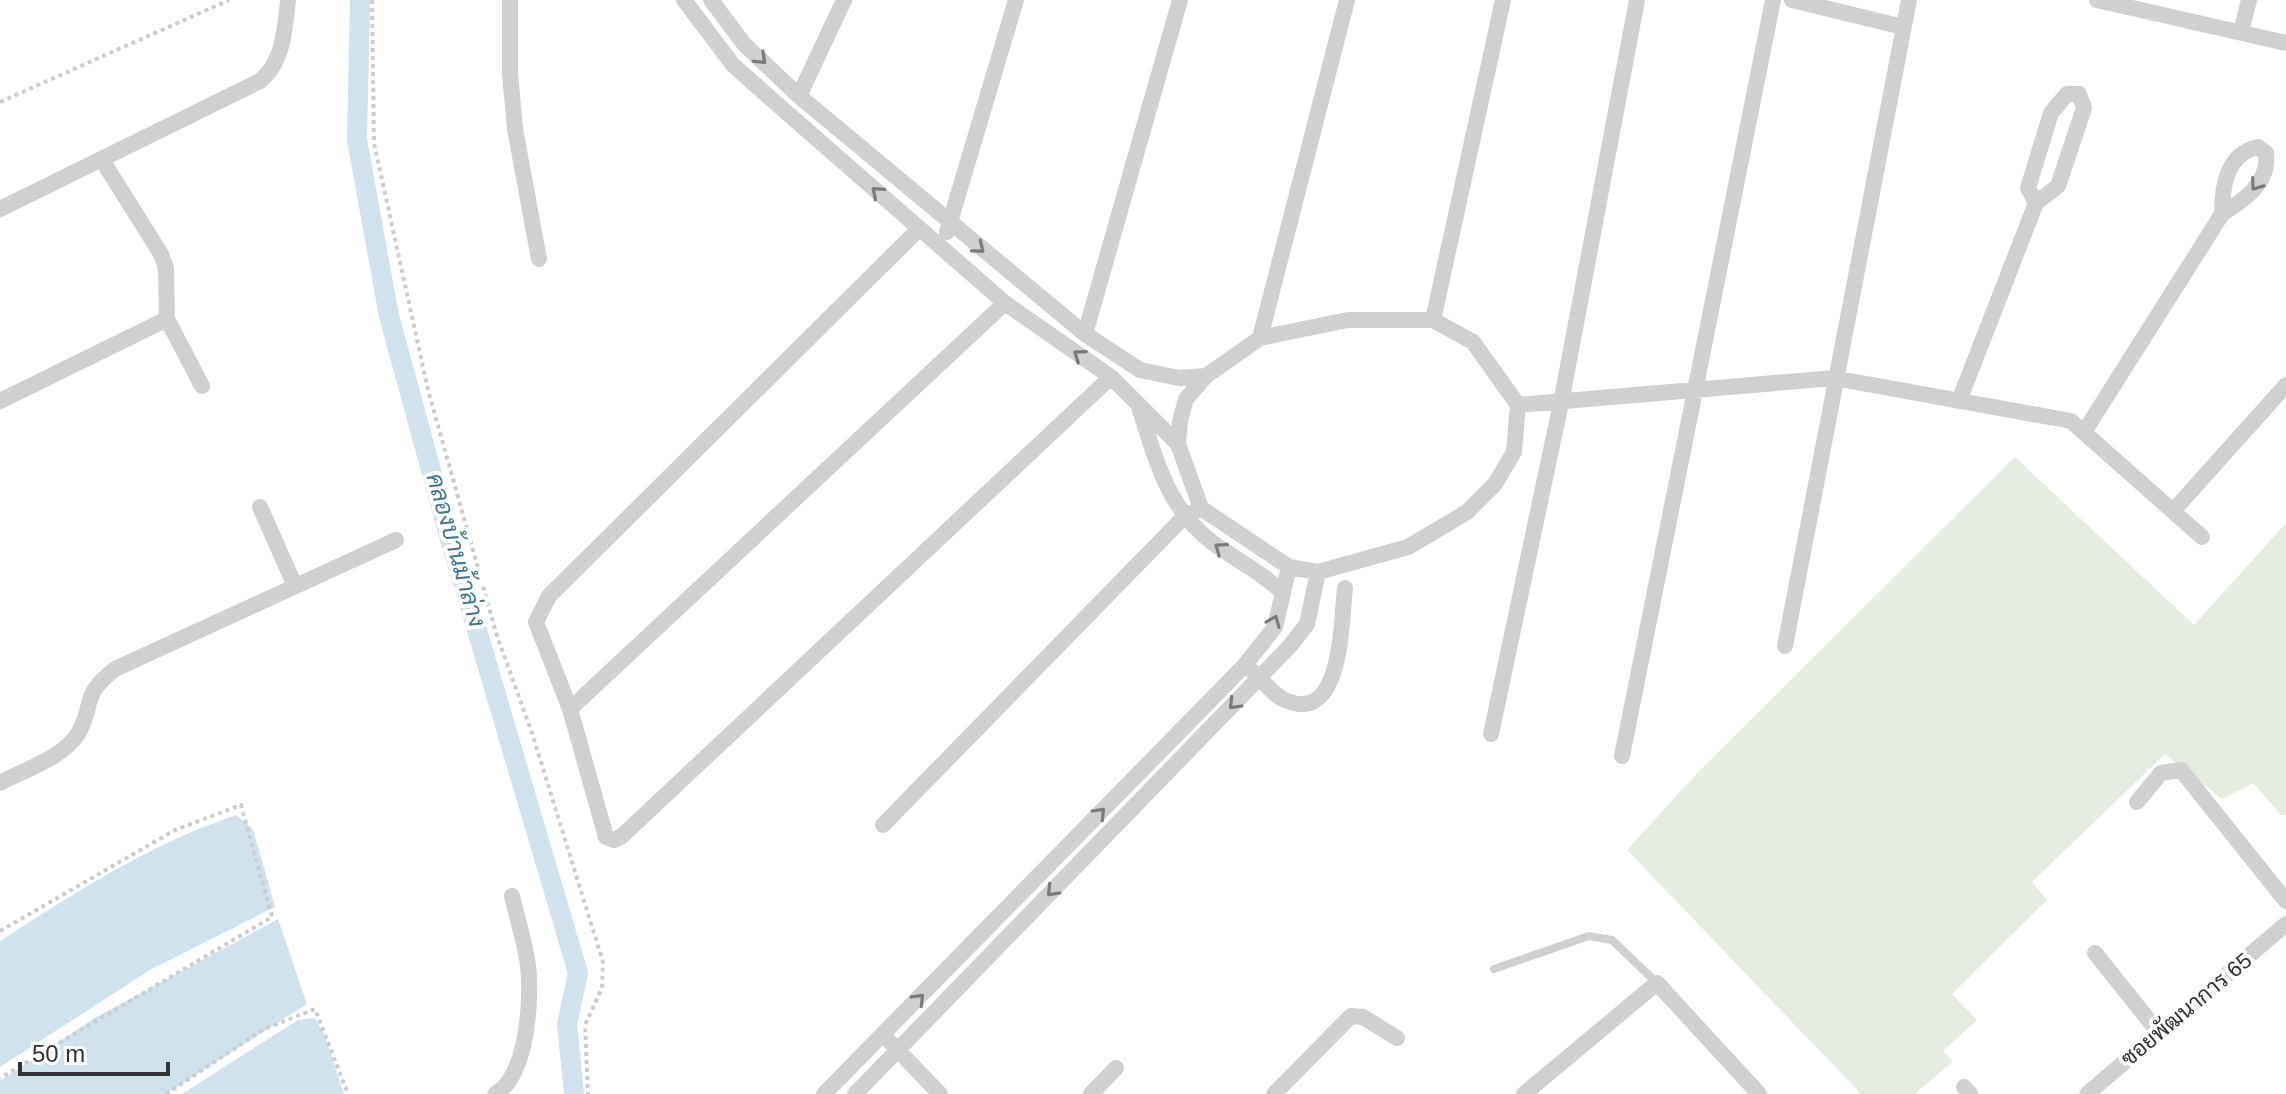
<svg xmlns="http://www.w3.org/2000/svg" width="2286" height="1094" font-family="Helvetica,Sarabun,sans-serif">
<rect width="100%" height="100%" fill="#fff"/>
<path fill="#e6ecdf" d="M2015,457l179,168 92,-102v292h-5l-28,-32 -31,16 -57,-45 -133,128 15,18 -95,94 25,26 -34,31 10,10 -38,33h-54l-234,-244 72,-79z"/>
<path fill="#cfe2ee" d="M236,815l17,14 22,78 -125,63 -150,97v-126c76,-49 150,-97 236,-126z
M278,919l29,85 -141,90h-166v-13l93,-62z
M315,1018l10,18 19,58h-162l116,-74z"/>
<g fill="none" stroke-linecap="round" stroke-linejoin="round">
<path stroke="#cfe2ee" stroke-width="20" d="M360,0l-3,140 32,176 57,209 132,448 -11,51 7,70"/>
<path stroke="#cdcdcd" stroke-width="4" stroke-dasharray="4 4" stroke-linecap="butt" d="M372,0l2,143 54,247 69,246 35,97 71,229 -1,26 -17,37 3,69
M0,102l229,-102
M0,931l175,-101 66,-25 31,112 -272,161
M166,1094l98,-65 51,-20 33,85"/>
<path stroke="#d0d0d0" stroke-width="8" d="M1494,969l95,-33 23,4 45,43"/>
<path stroke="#d0d0d0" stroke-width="16" d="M510,0v73l5,56 24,130
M684,0l49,65 53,47 219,191 106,74 67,67
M711,0l33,44 55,52 286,238 55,36 39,8 27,-2
M1792,0l111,27
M2097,0l189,43
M2241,32l8,-32
M799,96l45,-96
M102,160l59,94 5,14 1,51 35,67
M0,209l260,-128c23,-18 25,-52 28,-81
M919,229l-370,367 -13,26 34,87 36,128 8,3 8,-4 489,-459
M947,232l69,-232
M1348,320h85l40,22 45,63 -4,47 -19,32 -28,28 -59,35 -90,25 -29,-5 -88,-59 -23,-64 2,-23 6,-22 20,-23 54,-38z
M1433,320l70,-320
M1085,334l95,-334
M1260,338l87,-338
M0,401l167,-82
M1959,401l77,-198 22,-17 26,-78 -5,-14h-12l-16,19 -23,75 8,15
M1518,405l316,-27 237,43 131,116
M1140,410c16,51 28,99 73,133 23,17 49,29 70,50
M2084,432l138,-218c22,-14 48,-31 44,-61l-8,-6c-31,7 -36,38 -36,67
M260,507l35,79
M2173,511l113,-126
M1785,646l124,-646
M1252,671c12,9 19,23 33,29 58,26 56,-79 60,-112
M570,709l435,-406
M1491,734l70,-331 76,-403
M1622,756l151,-756
M0,783c24,-13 65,-26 79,-51 16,-31 2,-36 36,-63l281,-129
M2137,802l24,-29 20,-3 105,131
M883,825l301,-308 17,-9
M2095,953l64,80
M890,1042l50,52
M1964,1087l6,7
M495,1094c30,-16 35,-81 34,-113 0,-27 -11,-58 -17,-85
M824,1094l420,-428 31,-39 14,-60
M855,1094l435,-448 17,-22 11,-52
M1091,1094l25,-26
M1274,1094l77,-78 12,1 34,21
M1524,1094l133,-111 102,111
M2087,1094l199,-170"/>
</g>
<defs><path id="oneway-chevron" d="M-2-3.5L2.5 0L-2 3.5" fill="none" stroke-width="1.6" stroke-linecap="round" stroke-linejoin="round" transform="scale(2)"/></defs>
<g stroke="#7a7a7a">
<use href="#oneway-chevron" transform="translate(761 59) rotate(44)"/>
<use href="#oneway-chevron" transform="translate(2256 185) rotate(126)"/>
<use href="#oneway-chevron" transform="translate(877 192) rotate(-139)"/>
<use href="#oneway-chevron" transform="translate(979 248) rotate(39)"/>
<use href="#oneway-chevron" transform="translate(1079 355) rotate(-145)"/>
<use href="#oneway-chevron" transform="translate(1220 548) rotate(-144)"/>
<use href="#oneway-chevron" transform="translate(1274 621) rotate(-68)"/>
<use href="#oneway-chevron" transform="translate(1234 704) rotate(134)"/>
<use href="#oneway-chevron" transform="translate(1100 813) rotate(-46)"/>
<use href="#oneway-chevron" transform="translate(1052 891) rotate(134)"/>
<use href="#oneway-chevron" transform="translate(919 999) rotate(-46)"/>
</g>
<g text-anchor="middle" stroke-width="8" stroke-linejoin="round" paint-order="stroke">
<g font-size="22" fill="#333" stroke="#fff">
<text transform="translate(2186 1009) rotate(-40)" y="8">ซอยพัฒนาการ 65</text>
</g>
<g font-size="24" font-style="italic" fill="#3f7597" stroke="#fff">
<text transform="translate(456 550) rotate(74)" y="8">คลองบ้านม้าล่าง</text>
</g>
</g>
<path d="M20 1062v12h148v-12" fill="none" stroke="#333333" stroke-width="4"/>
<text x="32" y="1062" font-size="24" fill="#333333" stroke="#ffffff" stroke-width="6" paint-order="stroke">50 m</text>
</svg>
